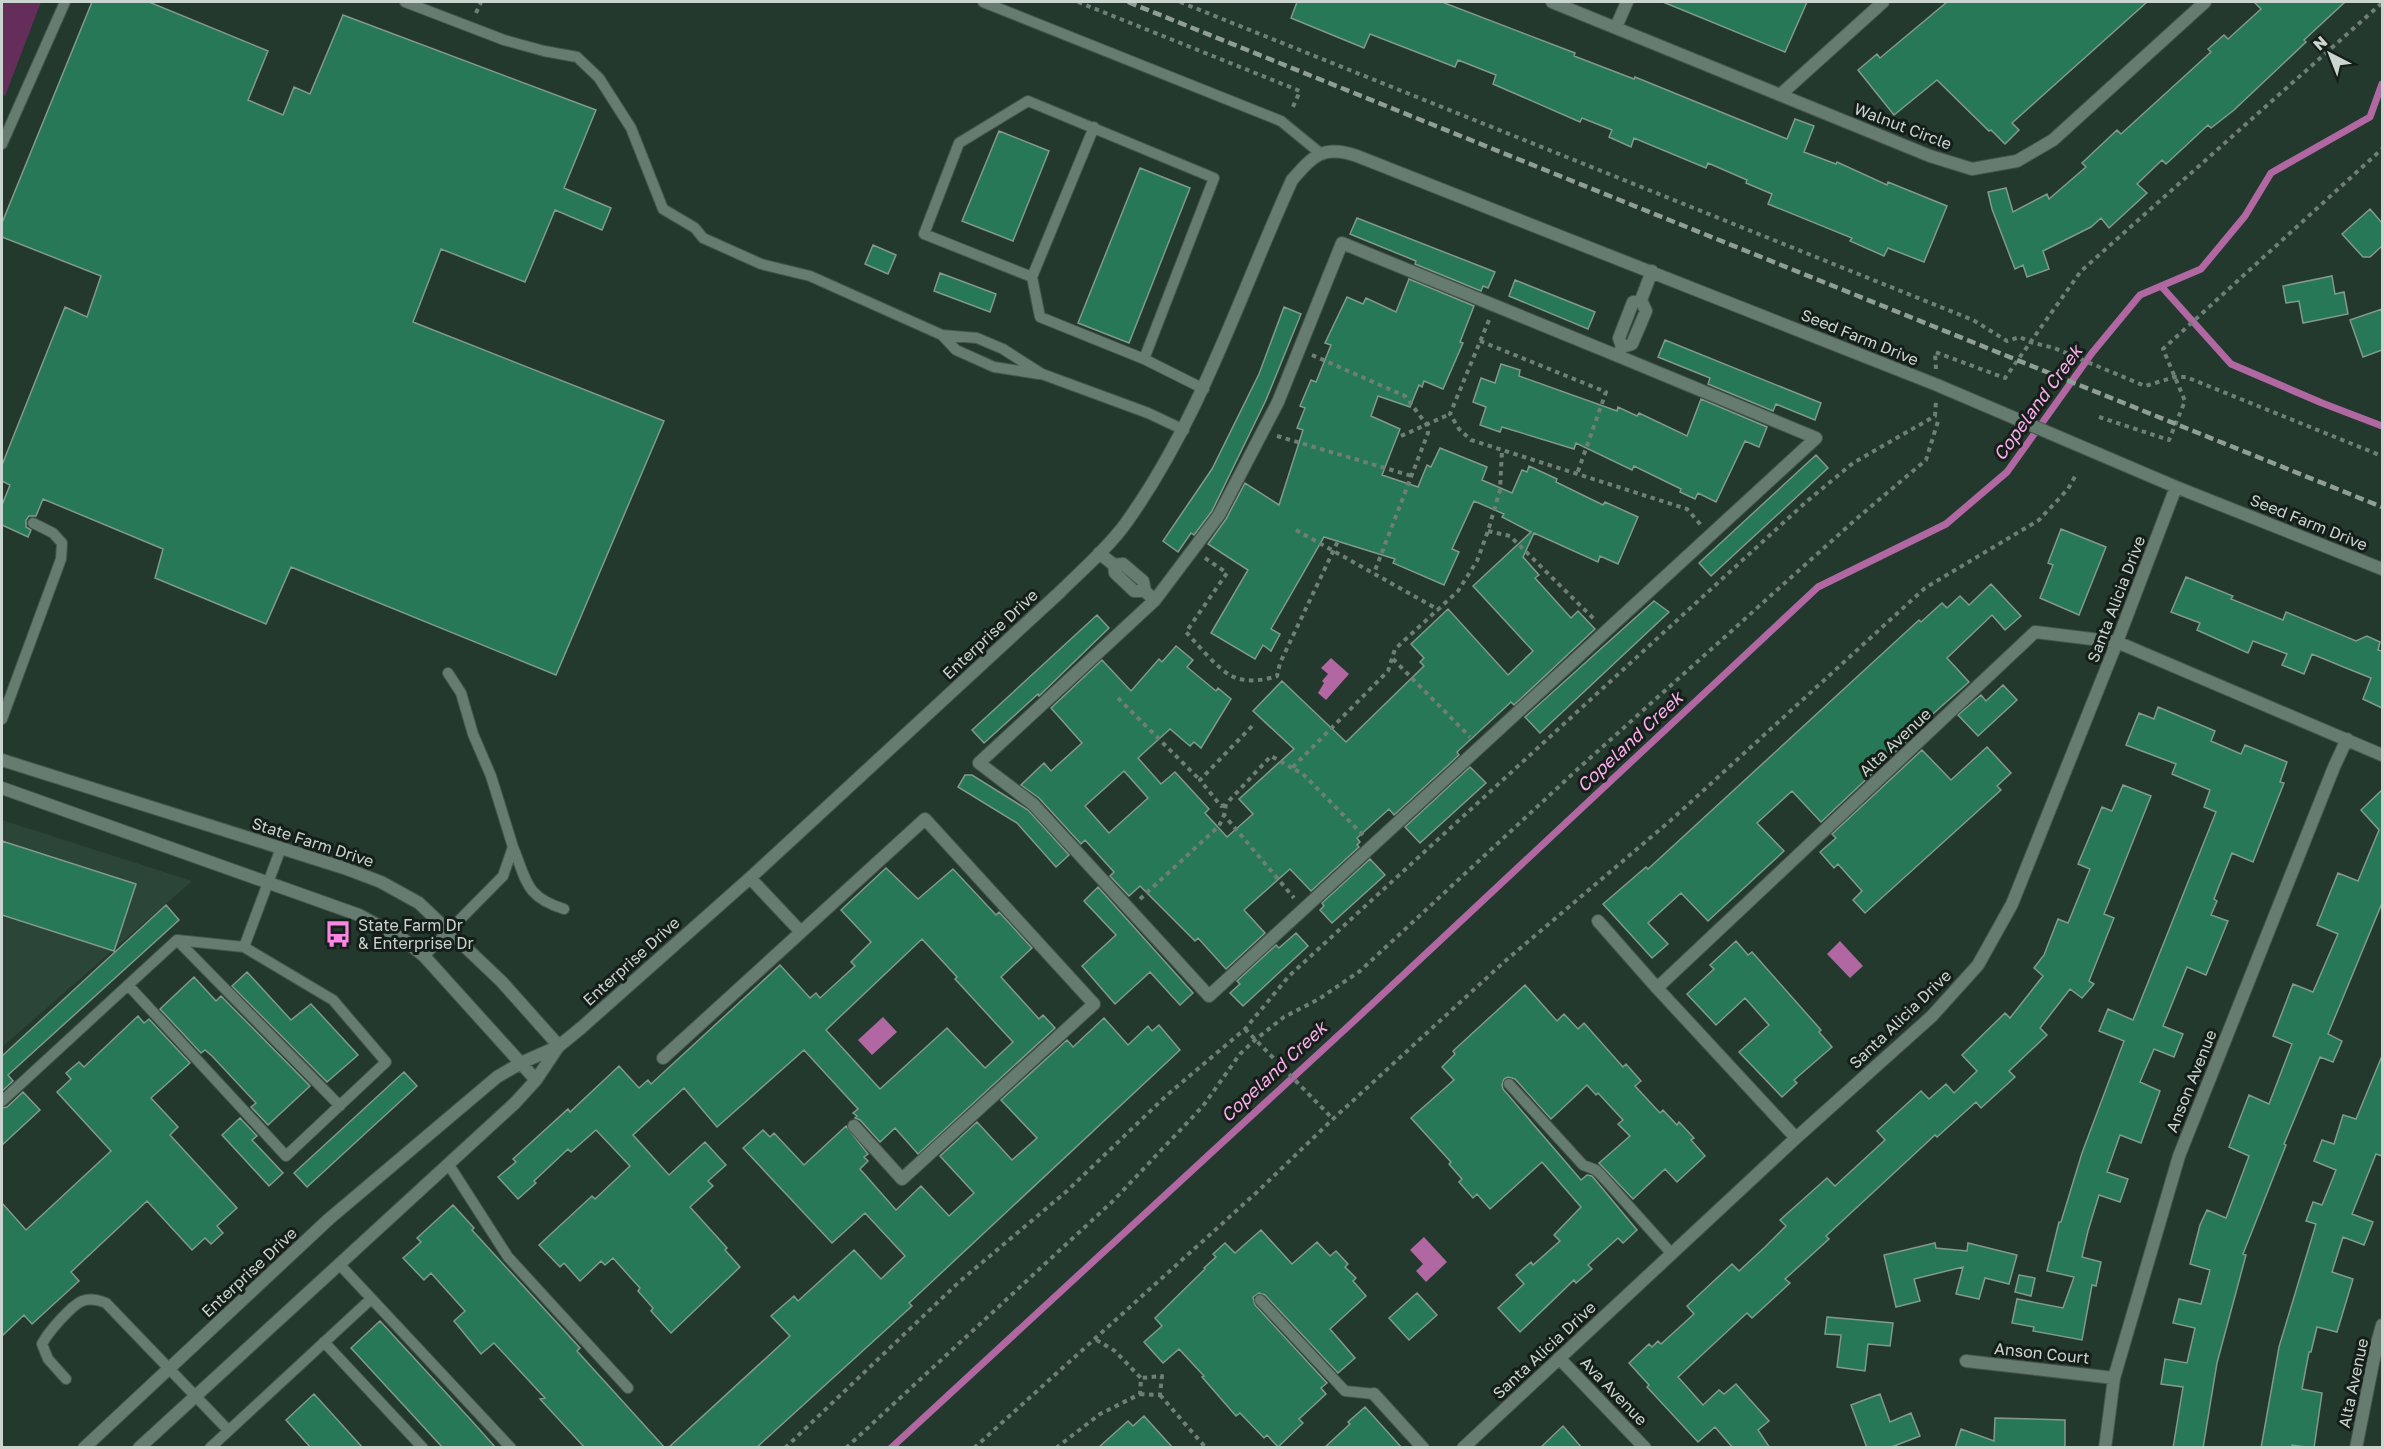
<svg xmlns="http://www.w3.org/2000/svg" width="2384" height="1449" font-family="'Golos Text',sans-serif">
<rect width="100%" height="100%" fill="#24392e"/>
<path fill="#2b4538" d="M2,820l190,61 -190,166z"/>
<path fill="#642d5a" d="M2,2h39l-36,94 -3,-2z"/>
<path fill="#b067a2" d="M1331,658l18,16 -23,26 -8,-7 6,-10 -2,-2 6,-7 -7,-6z
M1840,941l23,25 -13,12 -23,-24z
M883,1017l14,15 -25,23 -14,-15z
M1424,1237l23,25 -21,20 -10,-11 7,-7 -13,-14z"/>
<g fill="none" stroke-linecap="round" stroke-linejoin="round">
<path stroke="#b067a2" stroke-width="7" d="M2161,286l70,78 91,39 60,23
M891,1448l463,-427 464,-434 128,-63 61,-52 85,-119 48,-58 61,-26 44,-53 26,-43 99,-56 12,-33"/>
</g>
<path fill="#267856" stroke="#82998d" stroke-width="1.5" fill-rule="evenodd" d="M92,2h57l119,49 -20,49 35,15 11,-28 16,7 33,-79 253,95 -32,78 47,20 -9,22 -47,-20 -30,72 -84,-33 -28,73 251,99 -108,254 -265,-108 -25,57 -111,-46 8,-29 -120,-50 -7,17h-7l-3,4v7l5,3 -3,7 -26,-12v-20l8,-20 -8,-4v-16l63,-158 22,10 14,-41 -99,-39v-14z
M1297,2h145l133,51 -1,3 60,23 1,-2 152,62 8,-20 19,7 -10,26 32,12 1,-2 50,23 1,-3 59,24 -23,56 -36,-14 -4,8 -34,-15 2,-3 -84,-34 4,-10 -26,-11 1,-3 -39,-17 -2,5 -72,-30 -3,9 -22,-10 3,-7 -30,-12 -2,4 -87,-38 3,-9 -38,-15 -3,7 -85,-33 -6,14 -73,-30z
M1663,2h144l-22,50z
M1947,2h200l-135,121 7,7 -14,14 -14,-14 -2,1 -52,-51 -43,35 -36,-45 19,-16 3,4z
M2254,2h91l-41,38 2,2 -72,68 -23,18 -3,-3 -42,39 -4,-4 -25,24 10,9 -38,35 -8,-10 -10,9 -48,24 6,18 -22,8 -4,-12 -8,4 -23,-60 -4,-17 18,-4 7,24 34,-18 2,5 37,-32 -4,-4 35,-33 4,4 90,-82 -3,-3 16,-14 4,4 33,-30z
M999,131l50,20 -36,90 -51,-20z
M1140,168l50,20 -61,155 -51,-20z
M2370,209l12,14v23l-12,11h-7l-21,-23z
M1357,218l138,54 -7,16 -5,-2 -2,5 -66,-27 1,-3 -66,-27z
M873,245l23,10 -8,19 -23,-10z
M940,273l56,21 -6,18 -56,-21z
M2332,276l3,18 9,-2 4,22 -45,9 -4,-22 -13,2 -3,-17z
M1409,279l65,27 -14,36 3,1 -20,46 -19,-8 -2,6 -3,-2 -9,22 -32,-11 -7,20 29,13 -18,46 36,12 9,-22 4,2 9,-19 47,19 -5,13 30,13 10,-23 5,2 2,-6 28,13 -1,3 47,23 2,-3 33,15 -20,47 -18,-8 -2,6 -64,-29 -11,24 16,18 -4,3 36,40 7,-7 17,18 -81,76 -3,-3 -54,50 2,3 -65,60 -5,-6 -32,29 3,4 -3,3 2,2 -48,44 -21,-22 -46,41 21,23 -39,36 -28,-31 -3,3 -55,-55 -11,10 -19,-20 4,-4 -29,-32 -4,4 -42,-46 -18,-13 23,-22 7,8 31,-28 -31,-35 51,-48 29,31 28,-32 3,3 14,-16 17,14 -6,7 29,24 2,-3 13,11 -30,49 -7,-6 -4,4 -20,-17 -32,29 23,26 14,-12 34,37 -4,4 22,24 26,-23 -14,-15 55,-50 -41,-38 29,-30 64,61 78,-76 -4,-4 4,-4 -13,-14 37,-35 60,66 25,-24 -60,-65 58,-54 -29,-15 2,-3 -30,-13 -22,48 7,3 -15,33 -51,-22 2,-4 -71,-22 -53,92 9,5 -9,17 -8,-6 -8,14 -44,-26 37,-63 -40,-26 18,-25 19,-36 34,22 24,-75 -6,-2 8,-20 -5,-2 11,-26 5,2 15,-37 -6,-2 22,-46 16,7 3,-6 30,14zM1124,771l24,27 -39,35 -24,-27z
M1515,280l80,32 -7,17 -79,-33z
M1284,307l17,7 -35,86 -54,111 -18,24 -3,-2 -13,19 -15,-11 49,-72 47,-95z
M2382,309v41l-19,7 -13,-37z
M1665,340l156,63 -6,17 -39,-16 -3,7 -65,-27 2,-6 -52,-21z
M1501,364l19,6 -1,6 98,35 1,-4 19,9 2,-3 48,23 14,-37 66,28 -8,20 -14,-6 -29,61 -18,-9 -3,6 -15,-7 1,-3 -47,-23 -2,4 -56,-27 -2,6 -72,-22 -2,5 -20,-7 6,-18 -13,-5 8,-24 14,5z
M1816,455l12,13 -117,108 -12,-13z
M2061,529l45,18 -27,68 -39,-17 13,-33 -5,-2z
M2186,577l47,19 -2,3 52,21 3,-8 70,29 11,-5 13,6 -2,8 4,1v57l-19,-9 8,-21 -25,-10 -34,-14 -8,20 -22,-9 5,-11 -34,-13 -5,12 -51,-23 3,-7 -29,-11z
M1991,584l30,32 -16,14 -13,-15 -45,43 22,24 -60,53 2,2 -90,85 -29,-31 -35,32 27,28 -76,70 -27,-28 -33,30 20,21 -16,14 -49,-54 43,-37 2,2 271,-249 2,2 21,-19 5,5 13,-12 9,9z
M1654,601l15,11 -129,121 -15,-16z
M1097,615l12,13 -70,68 -1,-2 -54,49 -12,-13z
M2003,685l14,15 -39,36 -20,-21 23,-20 5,6z
M2158,707l57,24 -4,10 30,13 4,-9 42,17 -7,20 4,1 -31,79 -21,-9 -18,46 3,2 -6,14 17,6 -22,54 -19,-8 -24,59 20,8 -9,23 -20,-8 -14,33 20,9 -19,52 -21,-8 -13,37 21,7 -8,23 -21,-7 -11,36 -6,26 19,5 -5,24 -4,-1 -10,55 -49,-9 1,-4 -22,-4 5,-24 46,9 11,-31 -27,-6 12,-49h2l21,-69 42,-112 -25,-10 9,-22 25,11 83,-208 -12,-5 6,-17 -38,-16 4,-10 -50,-19 13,-32 15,6z
M1987,747l24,26 -14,13 4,4 -136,123 -12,-13 9,-9 -24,-27 -4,4 -14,-16 16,-14 -4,-4 90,-84 29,30z
M1470,767l16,16 -66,60 -15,-16z
M965,775h7l56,35 41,45 -13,12 -39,-44 -59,-36z
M2123,785l28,11 -47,118 10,4 -25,63 5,3 -12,14 -12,-9 -30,39 7,7 -38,36 6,6 -34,31 -5,-6 -39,35 -2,-2 -109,101 3,3 -44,40 5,4 -38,35 -5,-5 -69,64 25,28 16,-15 5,4 12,-10 33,37 -11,9 12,18h-37l-18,-21 -17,15 -51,-55 2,-2 -20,-22 20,-19 3,3 6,-6 3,3 33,-30 -7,-8 45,-42 7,7 26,-24 21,-21 -6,-6 47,-42 8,8 50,-46 -8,-9 44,-40 8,8 17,-15 8,9 23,-22 -15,-16 43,-42 5,5 33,-42 -9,-8 10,-13 14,-36 10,4 22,-54 -12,-5 24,-57 10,4z
M2382,790v113l-54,131 14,7 -9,21 -13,-5 -36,87 2,1 -43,109 3,1 -29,108 -14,85h-30l10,-61 -22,-3 4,-25 22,4 8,-35 -22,-5 6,-24 22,5 9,-34 -20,-6 10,-39 7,-15 19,8 23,-62 -20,-9 20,-52 20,9 23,-60 -19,-8 20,-52 20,8 25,-58 -21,-9 21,-52 20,8 21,-51 -18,-20z
M2,841l134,43 -22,67 -112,-36z
M1370,859l15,16 -53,48 -12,-13 4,-4 -2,-3z
M886,868l32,31 35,-30 43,46 3,-3 33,36 -31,29 38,42 4,-4 12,13 -137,126 -23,-26 -15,14 -20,-22 -5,-2 2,-2 -4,-3 5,-4 -54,-59 -87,77 -33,-39 -51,47 36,40 36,-33 21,23 -18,16 5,5 -23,21 37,41 -2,2 15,17 -69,66 -20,-22 2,-3 -15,-17 2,-3 -27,-30 -8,7 -4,-4 -21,20 -16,-18 -4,4 -21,-22 53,-49 3,3 35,-33 -34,-36 -25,22 -3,-3 -34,32 2,2 -18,16 -20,-22 18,-15 -3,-3 55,-50 2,3 49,-46 20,22 9,-8 3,4 129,-119 30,33 6,-5 4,5 35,-32 -4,-4 20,-20 -30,-32zM922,939l35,38 -2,2 58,63 -28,26 -38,-40 -67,61 -54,-59z
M1098,887l95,106 -13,12 -30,-33 -35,32 -33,-38 34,-31 -32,-34z
M166,905l13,15 -171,155 5,6 -11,10v-35z
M1296,933l12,13 -65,60 -13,-13 10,-9 -3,-3 39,-36 3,3z
M1736,941l12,14 4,-3 69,78 -2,2 13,15 -38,33 3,3 -15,14 -43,-45 30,-27 -24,-27 -29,27 -29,-31 27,-25 -4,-4z
M247,972l44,48 20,-16 47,51 -31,27 -95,-96z
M194,977l22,24 5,-5 89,90 -42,39 -17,-18 5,-4 -44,-47 -7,-6 -4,3 -41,-44z
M1525,985l32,36 7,-7 14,15 6,-6 39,44 3,-3 15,17 -6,5 25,27 3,-3 14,15 2,-3 15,16 -3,2 14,16 -28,26 -12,-13 -32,30 -34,-36 31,-27 -12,-12 5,-4 -25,-27 -2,2 -9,-10 -36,34 -36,-40 -7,-2 -4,2 -2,6 1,4 78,91 6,-5 5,1 45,54 -14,13 -5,-5 -30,27 4,4 -16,14 -2,-3 -54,52 -22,-24 26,-24 -8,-9 15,-13 2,3 27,-24 -6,-6 27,-28 -39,-45 -52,47 -13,-15 -4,4 -14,-16 3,-3 -13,-15 2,-2 -40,-44 43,-38 -12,-13 13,-13 -2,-3z
M138,1016l6,7 5,-4 41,44 -39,35 27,29 -8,8 67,73 -20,18 6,7 -12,11 -6,-6 -13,12 -45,-49 -76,71 8,9 -47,43 -8,-9 -22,21v-133l24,27 85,-79 -54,-59 14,-13 -5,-6 13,-11 5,5z
M1104,1018l24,27 20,-19 4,5 7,-6 21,25 -271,253 3,3 -156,142h-88l122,-112 -19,-20 23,-20 4,5 56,-51 27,29 24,-23 -40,-43 -33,30 -89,-95 20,-18 7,7 4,-4 30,32 42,-39 22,28 -4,3 4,4 -8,8 36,41 25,-24 28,30 25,-23 -34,-37 37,-34 35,38 25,-22 -36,-38 66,-60 6,7z
M2382,1056v100l-6,-2 -24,60 21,8 -9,23 -21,-8 -11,35 21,7 -16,53 -20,-5 -6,25h-2l-7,37 20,4 -8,55 -22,-3 -1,3h-30l18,-101 37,-123 -10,-3 7,-19 9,3 14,-35 -22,-9 8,-21 12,4 9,-29 13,4z
M404,1072l13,14 -110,101 -13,-14z
M23,1092l17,18 -38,35v-37l5,-1z
M240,1118l17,18 -5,4 31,33 -14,13 -47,-51z
M453,1205l21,23 -2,2 108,118 -3,3 88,97h-80l-45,-49 5,-1 -51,-55 -13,11 -27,-33 11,-10 -34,-38 -7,7 -21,-22 18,-16 -4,-4z
M1261,1230l31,34 25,-22 13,14 6,-5 12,13 -3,3 11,11 -3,3 13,15 -36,33 25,29 -17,15 -73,-78 -6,-2 -6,4 2,8 72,78 -6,5 5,6 -27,25 4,4 -25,24 -11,-12 -3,3 -24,-25 -4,3 -34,-39 2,-1 -25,-27 -16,14 -19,-21 18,-16 -7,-8 50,-49 -1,-1 12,-11 -3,-3 12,-11 10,10z
M1935,1243l1,5 31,3 1,-8 49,12 -8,29 -24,-6 -6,21 -23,-5 7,-27 -49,12 6,22 -24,6 -12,-52z
M2019,1275l16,3 -4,18 -16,-4z
M1417,1293l20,22 -28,25 -20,-22z
M1827,1317l66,6 -3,23 -22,-2 -3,27 -28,-4 4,-32 -16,-1z
M380,1321l91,99 25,28h-53l-92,-100z
M314,1394l10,11 39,43h-52l-25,-28z
M1880,1394l10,28 21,-9 9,23 -31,12h-22l-16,-43z
M1365,1407l37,41h-78l26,-24 -2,-2z
M1144,1416l29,32h-75l30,-27 5,5z
M1995,1418l70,2v27l-110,1 6,-19 33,12z
M1563,1426l19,22h-42z"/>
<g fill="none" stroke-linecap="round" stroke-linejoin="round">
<defs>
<path id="service" d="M405,2l99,38 40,11 33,6 22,21 32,50 32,81 32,19 8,10 58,26 49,12 132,59 35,3 26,11 39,25 106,39 36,17
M983,2l298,119 39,32
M2,144l63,-142
M1032,277l62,-150
M942,335l14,15 38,17 45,7
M1144,359l70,-181 -186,-77 -69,42 -35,91 108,43 8,40 104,42 60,30
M2,719l59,-160 1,-16 -9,-10 -20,-10
M513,847c14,34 12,50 51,62
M177,940l163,166
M244,947l37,-99
M424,956l79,-80 10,-29 -22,-71 -18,-42 -12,-41 -13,-20
M1509,1084l74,81 13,5 6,6 70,78
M2,1101l175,-161 67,7 89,53 53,62 -100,94 -158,-171
M449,1165l59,92 120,131
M340,1265l171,183
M1260,1300l85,91 29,3
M324,1342l99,106
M66,1379l-18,-20 -6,-15c6,-12 29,-38 40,-43 8,-3 17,-1 24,2l122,127
M210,1448l161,-149"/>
<path id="minor" d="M1552,2l378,154 42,13 45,-8 36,-21 152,-138
M1616,27l11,-25
M1780,95l103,-93
M1622,347l10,-3 14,-33 -5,-11 11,-29
M1618,356l198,82 -607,558 -176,-192 -54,-41 176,-163 64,-85 59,-113 64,-159 276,113 4,-9 -3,-9 14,-36 8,-2
M1099,553l15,12 1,8 19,18h11
M1114,565l9,-1 20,17 2,10 5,5
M2,760l342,108 37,14 38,21 83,79 57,64
M2,788l357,127 44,24 21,17 112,124
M750,878l51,54
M1598,921l59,67
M663,1058l262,-239 169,185 -192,175 -48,-53
M1796,1138l-139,-150 378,-356 82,10 265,113
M1559,1358l86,90
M1966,1361l148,17
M1374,1394l49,54
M84,1448l245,-229 168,-142 24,-14 38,-17 22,-18 169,-150 310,-286c22,-22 48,-44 66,-69 75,-105 113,-227 166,-343 21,-24 31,-36 65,-24l580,229 239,102 206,82
M139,1448l376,-345 21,-23 22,-33
M1463,1448l333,-310 136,-122 46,-51 34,-61 105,-262 59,-155
M2105,1448l9,-70 65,-222 155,-389 13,-28
M2356,1448l21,-105 5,-18"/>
</defs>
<use href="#service" stroke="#45564d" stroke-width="12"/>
<use href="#minor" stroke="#45564d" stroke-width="14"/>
<path stroke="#6e7f76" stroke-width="4" stroke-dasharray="4.5 4.5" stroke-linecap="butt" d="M1078,2l222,89 -8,18
M1180,2l793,318 34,21 13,-4 10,5 24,6 91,38 30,-9h11l196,79
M476,13l5,-11
M1489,320l-39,94 9,15 12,11 216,69 14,16
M1480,341l126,51 -29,82
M1312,355l93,41 22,29 1,8 -54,140
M1936,369l-1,-17 70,26 76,-107 301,-268
M2099,417l70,23 16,-39 -22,-52 219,-200
M1277,436l135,40
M1401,436l49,-22
M1296,530l143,80
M1488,531l22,5 86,85
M1205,558l22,15 -41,59c11,12 31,36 44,43 13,8 33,6 47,1l3,-13 58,-122
M1393,659l77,78
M1118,698l82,82
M1292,768l-21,-12 -45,48 -2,11 70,83
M1225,805l-4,1 -21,-26 54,-56
M1363,835l-60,-61 -11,-6 96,-97 7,-22 63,-58 19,-30 11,-30 12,-41 2,-40
M1140,899l79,-73 5,-11
M1245,1029l88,90
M1140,1394l20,1 2,-19 -21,2
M1160,1395l46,53
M785,1448l174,-166 108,-91 100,-96 78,-66 44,-53 517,-474 47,-39 82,-47 1,-16
M846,1448l268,-248 89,-94 37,-52 15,-14 29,-23 35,-18 41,-28 220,-204 275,-247 71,-60 13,-42
M974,1448l282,-255 77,-74 171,-157 166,-141 255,-233 114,-68 29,-31 9,-16
M1056,1448l44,-34 40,-20 1,-16 -26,-27 -20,-12"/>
<use href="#service" stroke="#667c70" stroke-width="10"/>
<use href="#minor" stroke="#667c70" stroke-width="12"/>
<path stroke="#8f9e96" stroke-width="4.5" stroke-dasharray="9 4.5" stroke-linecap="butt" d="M1128,2l1254,505"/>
</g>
<defs>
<symbol id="bus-bare" viewBox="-9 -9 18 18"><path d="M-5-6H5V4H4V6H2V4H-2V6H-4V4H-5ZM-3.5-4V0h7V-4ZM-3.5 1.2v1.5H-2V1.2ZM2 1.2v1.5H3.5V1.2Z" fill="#fb87e5" stroke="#151e19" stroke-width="2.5" paint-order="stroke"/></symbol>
</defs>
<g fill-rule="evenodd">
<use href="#bus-bare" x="319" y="915" width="38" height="38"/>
</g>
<g text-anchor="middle" stroke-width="6" stroke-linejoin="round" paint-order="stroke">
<g font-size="16" fill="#c9d5ce" stroke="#151e19">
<text transform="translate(1903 126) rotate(21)" y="6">Walnut Circle</text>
<text transform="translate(1860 337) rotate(22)" y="6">Seed Farm Drive</text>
<text transform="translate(2309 522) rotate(22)" y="6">Seed Farm Drive</text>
<text transform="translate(2116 599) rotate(-69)" y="6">Santa Alicia Drive</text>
<text transform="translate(990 634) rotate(-43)" y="6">Enterprise Drive</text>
<text transform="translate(1895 742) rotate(-43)" y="6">Alta Avenue</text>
<text transform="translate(313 842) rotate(18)" y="6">State Farm Drive</text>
<text transform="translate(631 961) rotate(-42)" y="6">Enterprise Drive</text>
<text transform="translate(1900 1019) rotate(-44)" y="6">Santa Alicia Drive</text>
<text transform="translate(2191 1081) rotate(-68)" y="6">Anson Avenue</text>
<text transform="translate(249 1272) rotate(-43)" y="6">Enterprise Drive</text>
<text transform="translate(1544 1350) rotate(-43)" y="6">Santa Alicia Drive</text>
<text transform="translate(2042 1353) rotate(6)" y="6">Anson Court</text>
<text transform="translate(2353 1383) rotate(-78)" y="6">Alta Avenue</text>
<text transform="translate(1614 1391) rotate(46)" y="6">Ava Avenue</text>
</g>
<g font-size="16" fill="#c9d5ce" stroke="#151e19" text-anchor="start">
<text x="358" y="931">State Farm Dr<tspan x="358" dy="18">&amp; Enterprise Dr</tspan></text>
</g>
<g font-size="18" font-style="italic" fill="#fcadeb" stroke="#151e19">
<text transform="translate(2038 403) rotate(-54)" y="6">Copeland Creek</text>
<text transform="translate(1630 742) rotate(-43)" y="6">Copeland Creek</text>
<text transform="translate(1274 1072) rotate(-43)" y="6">Copeland Creek</text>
</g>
</g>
<rect width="2384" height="1449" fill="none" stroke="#c9d5ce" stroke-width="6"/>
<g transform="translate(2330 54) rotate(318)" stroke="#151e19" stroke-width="4.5" paint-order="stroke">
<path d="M0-4.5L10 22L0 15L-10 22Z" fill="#c9d5ce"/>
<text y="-9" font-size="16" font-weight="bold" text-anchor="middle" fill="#c9d5ce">N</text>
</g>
</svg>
